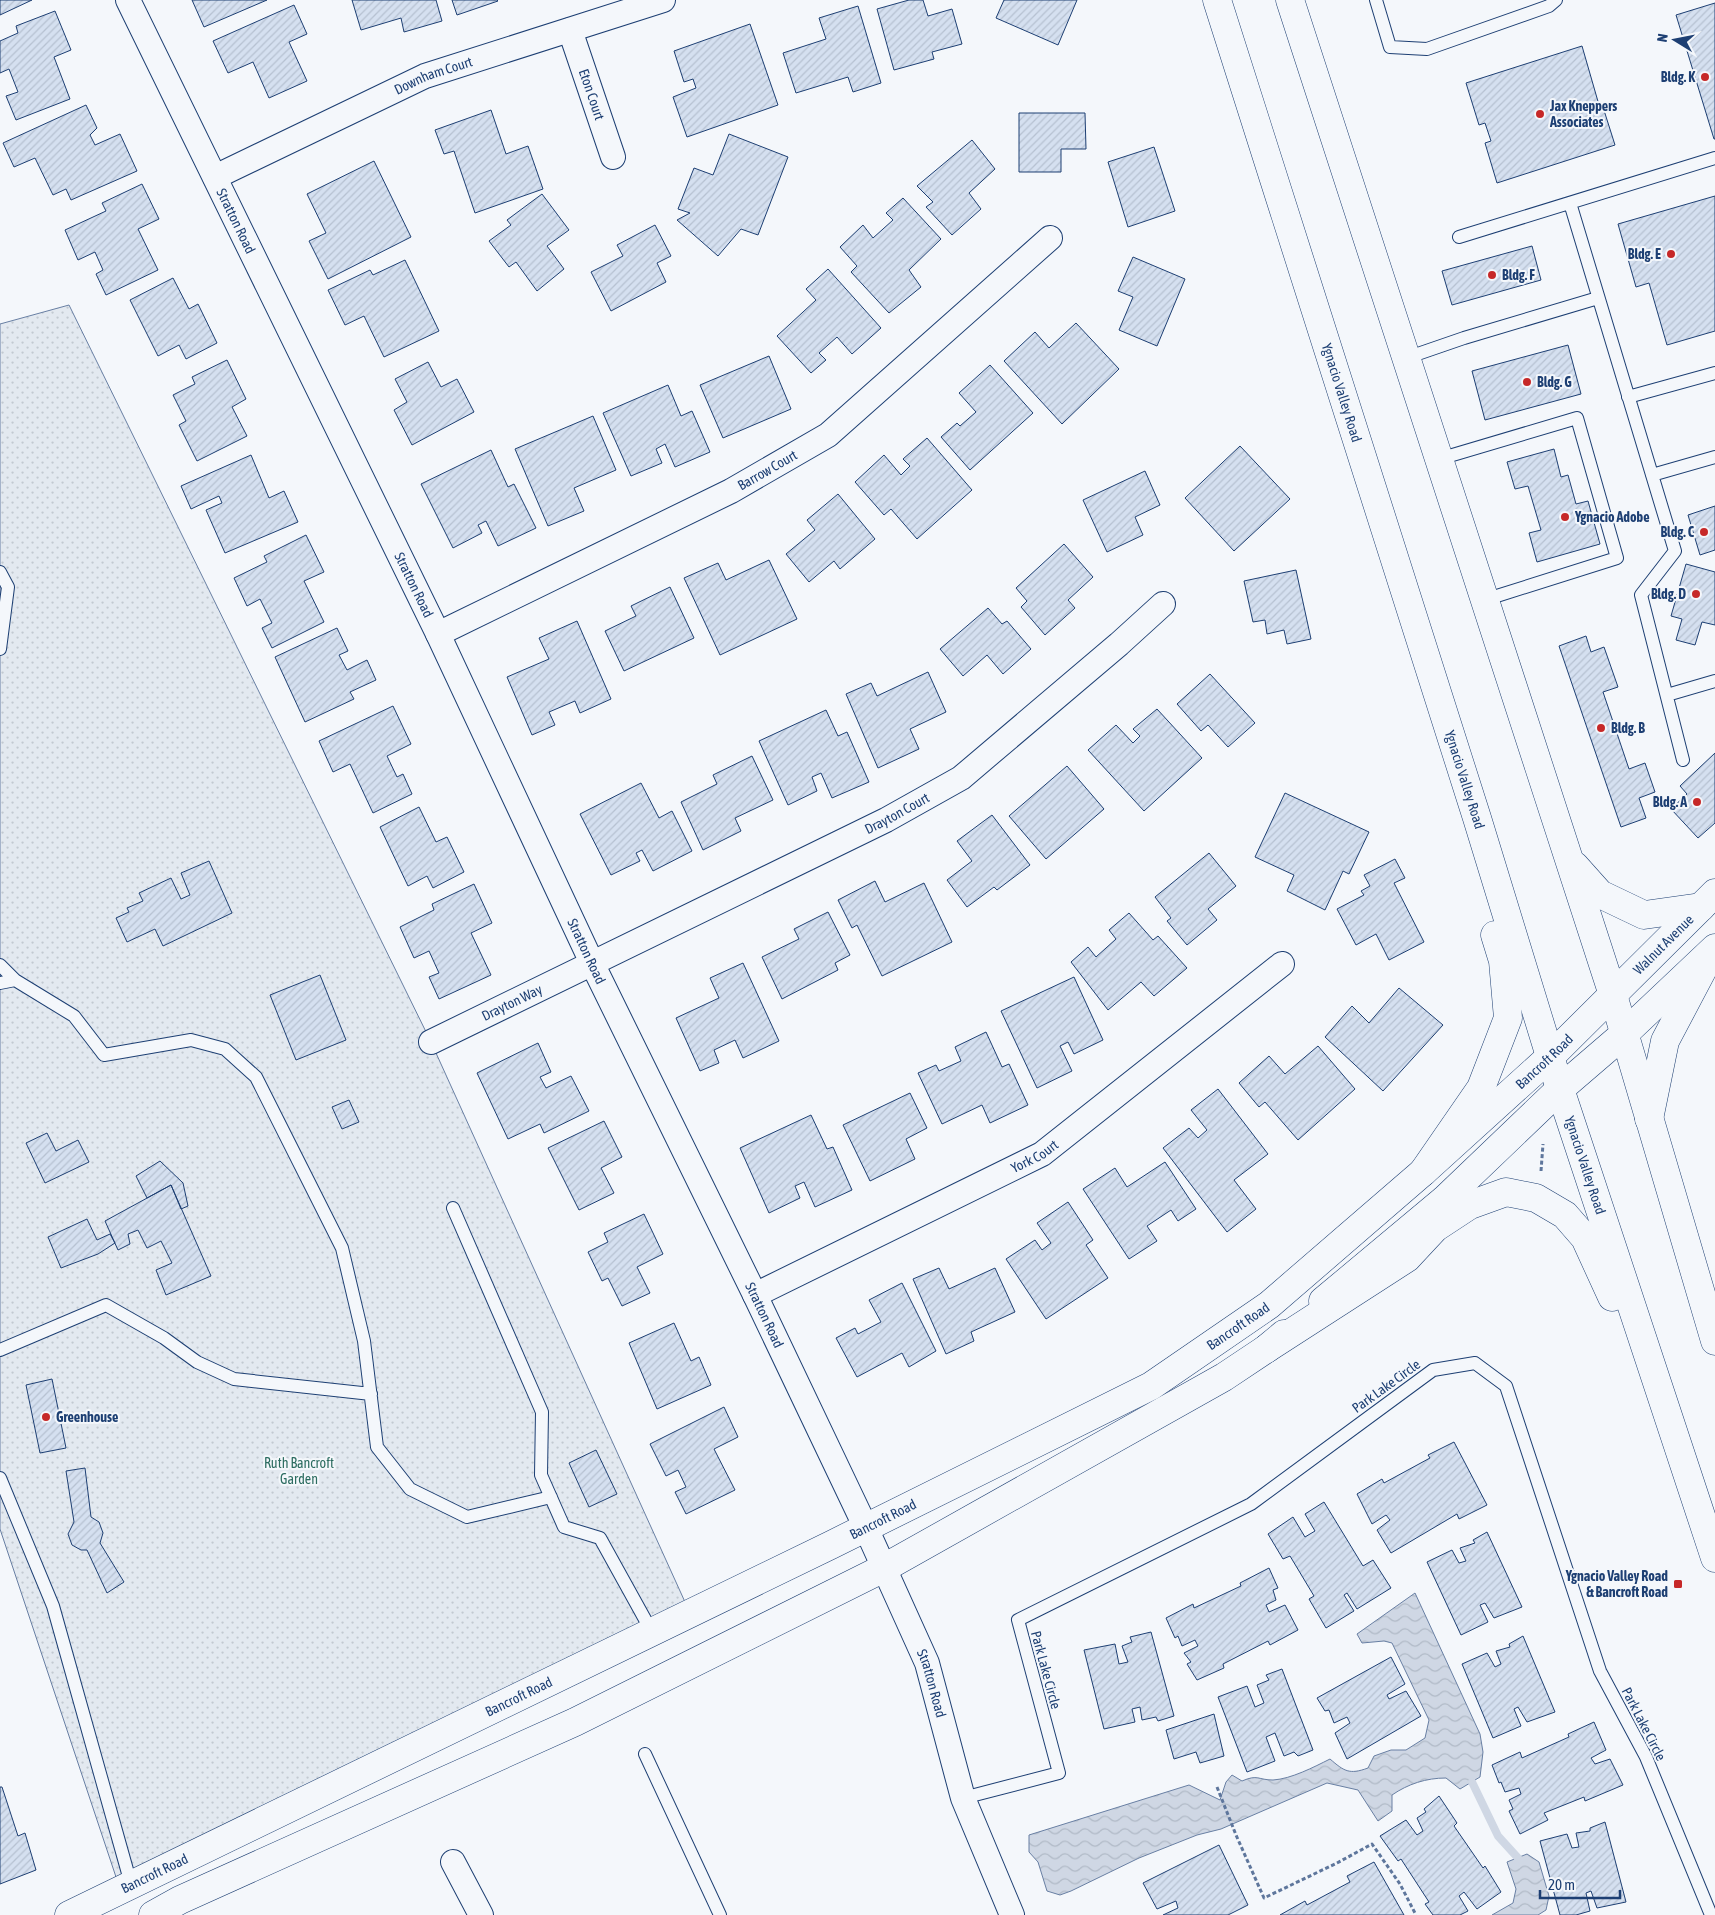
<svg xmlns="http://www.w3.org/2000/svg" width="1715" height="1915" font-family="'Asap Condensed',sans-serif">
<defs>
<pattern id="garden-dots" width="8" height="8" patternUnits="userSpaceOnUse" patternTransform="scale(1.25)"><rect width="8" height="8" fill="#e3e9f0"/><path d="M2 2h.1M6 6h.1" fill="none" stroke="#c2c9d1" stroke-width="1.8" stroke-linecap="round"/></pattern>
<pattern id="water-waves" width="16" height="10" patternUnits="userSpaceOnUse" patternTransform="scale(1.25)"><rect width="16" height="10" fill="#cfd7e4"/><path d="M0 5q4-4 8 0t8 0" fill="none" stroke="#b1bac7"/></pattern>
<pattern id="building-hatch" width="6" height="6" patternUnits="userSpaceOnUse" patternTransform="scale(1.25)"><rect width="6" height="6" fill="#d5e0f0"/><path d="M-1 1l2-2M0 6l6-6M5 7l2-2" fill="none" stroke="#b6c1d1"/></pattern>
</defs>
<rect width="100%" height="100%" fill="#f4f7fb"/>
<path fill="url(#garden-dots)" stroke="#687fa3" d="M69,305l362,737 259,571 -570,276 -120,-360v-1205z"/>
<path fill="url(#water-waves)" stroke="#687fa3" d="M1415,1593l65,141 3,18 -3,25 -20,12 -14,-11c-20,0 -38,6 -54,17v16l-14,10 -20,-31 -31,-7 -106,46 -24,6 -58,23 -68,33 -11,4 -13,-4 -9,-29 -9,-10v-17l160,-50 31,15 6,-18 6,-7 10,6c16,-7 16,-1 31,-1 18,-1 41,-13 57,-21 14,12 19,16 38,9l6,-12 17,-6h15l19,-12 4,-18 -37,-77 -8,-2 -22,2 -5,-9z
M1527,1854l12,8 10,34 -3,14 -8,5h-46l21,-12 3,-14 -9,-27z"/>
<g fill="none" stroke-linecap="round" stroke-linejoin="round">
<path stroke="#cfd7e4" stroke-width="8" d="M1472,1782l26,54 20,22"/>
</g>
<path fill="url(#building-hatch)" stroke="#1d3f73" d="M0,0h32l-32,15z
M192,0h75l-63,27z
M352,0h84l6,21 -38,11 -3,-14 -40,12z
M452,0h45l1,1 -41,14z
M909,0h14l5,16 24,-7 10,35 -30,8 2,7 -40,11 -17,-61z
M1004,0h73l-19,45 -62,-27z
M1715,3v136h-1l-38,-124z
M294,5l13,29 -18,8 18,39 -38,17 -16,-36 -25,11 -15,-32z
M858,6l23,77 -28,9 -5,-15 -52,16 -13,-40 43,-14 -7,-21z
M55,11l16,39 -17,7 16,42 -54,21 -10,-24 12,-4 -9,-23 -9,4v-32l18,-8 -2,-7z
M750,24l28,81 -91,32 -14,-40 23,-9 -3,-9 -9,3 -10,-31z
M1582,46l17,59 3,-1 13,41 -118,38 -12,-40 6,-2 -6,-18 -6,2 -13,-42z
M86,105l11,23 -7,7 5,10 25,-11 17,37 -66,29 -5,-11 -13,6 -18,-37 -21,9 -11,-24z
M491,110l15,44 22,-8 15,43 -68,24 -21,-62 -10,3 -9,-24z
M1019,113h66l1,36h-25v23h-42z
M729,134l59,23 -30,78 -17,-6 -23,27 -41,-36 13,-7 -12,-4 16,-41 19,7z
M972,140l23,29 -26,24 12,16 -29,26 -26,-28 7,-5 -16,-16z
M1154,147l21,64 -47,16 -20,-65z
M374,161l37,76 -83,42 -19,-38 17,-8 -19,-39z
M142,184l17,35 -21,10 20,41 -52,25 -10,-21 7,-4 -8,-18 -17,8 -13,-30 41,-19 -4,-8z
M542,194l27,36 -22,16 17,23 -27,22 -21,-29 -7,5 -20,-26 22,-16 -4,-5z
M1715,196v135l-48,14 -18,-62 -13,4 -18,-63z
M903,198l38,41 -32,31 12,17 -32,26 -38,-41 6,-6 -17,-19 23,-22 10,13 20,-18 -7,-7z
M655,225l16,31 -14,7 9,19 -55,29 -20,-39 32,-16 -6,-11z
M1532,246l9,34 -89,25 -10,-34z
M1133,257l52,22 -28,67 -38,-16 14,-33 -15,-6z
M405,260l34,71 -55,26 -20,-41 -19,9 -17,-35 42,-20 3,5z
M828,269l53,59 -29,26 -15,-17 -18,16 7,7 -15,13 -34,-37 39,-36 -10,-11z
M173,278l16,31 9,-5 19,39 -31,16 -7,-14 -21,11 -28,-56z
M1076,323l43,46 -57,55 -58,-63 31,-29 14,16z
M1568,345l13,49 -96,26 -13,-49z
M769,356l22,53 -68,29 -23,-53z
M227,360l19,39 -14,8 15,29 -50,25 -18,-36 7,-4 -13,-26 22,-11 -3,-7z
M428,362l13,25 16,-8 17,33 -62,33 -18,-35 13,-8 -12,-23z
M990,365l43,48 -63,57 -29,-33 16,-14 3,3 16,-14 -17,-19z
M668,385l13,31 11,-5 18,41 -35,15 -10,-23 -9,5 6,14 -31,13 -28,-63z
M593,416l23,54 -42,18 10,23 -36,15 -33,-77z
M927,438l45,52 -55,49 -26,-30 -7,6 -29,-33 29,-27 17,20 9,-9 -7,-7z
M1240,446l50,53 -56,52 -49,-53z
M1554,449l7,28 7,-2 8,29 12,-3 12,43 -63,18 -8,-29 12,-3 -13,-44 -13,3 -8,-27z
M491,450l17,37 6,-3 22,44 -38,18 -12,-25 -8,4 4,8 -29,15 -32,-64z
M251,455l18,43 15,-7 14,31 -73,31 -19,-43 16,-7 -3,-7 -28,13 -10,-23z
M1145,471l15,34 -25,12 8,18 -36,17 -24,-52z
M838,494l37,45 -35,30 -6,-8 -25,21 -23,-28 29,-24 -8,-10z
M1715,506v44l-15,5 -12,-40z
M306,535l18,37 -20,9 20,41 -52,26 -10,-20 10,-5 -12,-24 -13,7 -13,-28 33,-16 -3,-6z
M1064,544l29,33 -25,23 7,8 -30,27 -24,-28 6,-6 -11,-13z
M769,560l28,59 -77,36 -36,-77 34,-15 8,17z
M1686,564l29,8v53l-13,-3 -7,23 -19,-5 6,-21 -11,-3z
M1296,570l15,69 -24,5 -3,-14 -17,4 -2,-14 -12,2 -9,-41z
M670,587l24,51 -70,33 -19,-40 31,-15 -5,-10z
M988,608l14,16 5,-3 24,28 -28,25 -16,-19 -24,21 -23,-27z
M577,621l34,78 -31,14 -5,-12 -26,11 6,13 -23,10 -25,-58 42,-18 -10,-21z
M337,628l11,23 -9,4 8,15 20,-10 9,20 -26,12 4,7 -49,23 -30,-65z
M1586,636l5,16 13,-5 14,40 -15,5 26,77 16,-6 10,29 -16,6 7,20 -25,9 -62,-181z
M928,672l18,40 -36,17 9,20 -41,19 -32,-74 25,-11 6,13z
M1210,674l45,49 -27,24 -20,-22 -7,6 -24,-27z
M393,706l18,38 -24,12 10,21 6,-3 9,20 -39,19 -23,-49 -17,8 -14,-31z
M1157,709l45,49 -58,53 -56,-61 28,-25 17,18 7,-7 -7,-7z
M826,710l12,26 9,-4 22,50 -37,16 -11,-25 -9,4 5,14 -29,14 -29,-64z
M1715,753v70l-17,15 -27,-29 16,-15 -7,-8z
M752,756l21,44 -38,18 6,13 -38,19 -22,-48 36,-18 -4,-9z
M1067,766l37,43 -58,50 -37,-43z
M641,783l18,35 13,-7 20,40 -39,20 -11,-21 -6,3 4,8 -29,14 -31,-61z
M1285,793l84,39 -20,42 -6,-3 -18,39 -38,-19 7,-16 -39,-18z
M419,807l17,35 11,-5 17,35 -31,16 -6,-12 -19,10 -28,-59z
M992,815l38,50 -33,25 -3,-3 -27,20 -20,-27 25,-19 -15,-20z
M1209,853l27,33 -28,23 9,11 -30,25 -20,-24 4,-3 -16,-21z
M1395,859l10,19 -11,5 30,59 -35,18 -13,-26 -20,11 -19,-36 27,-14 -3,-4 9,-5 -6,-11z
M209,861l23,52 -69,33 -8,-17 -28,13 -11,-24 13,-6 -2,-4 16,-7 -4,-8 32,-15 10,21 9,-4 -9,-22z
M875,881l10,21 39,-19 28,59 -70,34 -25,-51 -5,3 -14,-28z
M474,884l18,39 -21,10 20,42 -52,24 -10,-22 10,-4 -10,-22 -15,7 -14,-31 34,-17 -2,-6z
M828,912l22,43 -15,8 3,7 -56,29 -20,-42 37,-18 -5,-10z
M1129,913l24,27 5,-4 29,32 -33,28 -13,-14 -33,28 -37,-48 17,-15 8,10 20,-18 -7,-9z
M743,963l36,78 -36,17 -8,-18 -21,10 5,13 -19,8 -24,-53 43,-20 -9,-20z
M320,975l26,65 -50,20 -26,-65z
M1074,977l29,63 -29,14 -6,-12 -8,4 12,25 -35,17 -36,-77z
M1399,988l44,37 -60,66 -58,-54 27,-31 17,17z
M986,1032l16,35 7,-3 19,41 -38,18 -8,-18 -40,19 -24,-51 18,-8 3,6 22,-10 -6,-14z
M538,1043l13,29 -11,5 6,11 25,-12 18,35 -45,22 -4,-9 -32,15 -31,-66z
M1318,1046l37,43 -57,51 -33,-38 -6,5 -20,-24 30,-27 16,18z
M1218,1089l50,65 -34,26 22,29 -29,23 -64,-84 26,-20 9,10 9,-8 -16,-20z
M910,1093l17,35 -21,11 9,20 -45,22 -27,-56z
M349,1100l10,22 -17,7 -10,-22z
M811,1115l16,34 6,-2 19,43 -37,17 -11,-25 -9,4 5,12 -31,15 -29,-65z
M604,1121l18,36 -21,11 13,25 -35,17 -31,-62z
M47,1133l9,18 22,-11 11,22 -44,21 -19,-40z
M160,1161l23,22 5,23 -7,3 -10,-24 -24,13 -11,-22z
M1165,1162l31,47 -18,12 -7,-11 -24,16 10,15 -28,18 -46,-70 32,-21 12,19z
M171,1185l40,91 -45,19 -10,-25 16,-7 -11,-22 -14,7 -9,-18 -10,4 2,10 -12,6 -13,-29z
M1068,1202l25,38 -7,5 22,33 -62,41 -40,-60 29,-19 7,10 9,-7 -14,-20z
M644,1214l19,40 -26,13 13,26 -28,13 -14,-28 -6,3 -14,-29 20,-10 -4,-9z
M87,1219l10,21 13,-6 5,9 -17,11 -37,14 -13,-31z
M939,1268l10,21 46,-21 20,44 -44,20 3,9 -28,13 -33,-75z
M902,1283l34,68 -27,16 -7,-14 -45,24 -21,-39 19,-10 3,6 23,-12 -12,-22z
M674,1323l17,38 8,-4 12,28 -54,24 -28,-66z
M52,1379l14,69 -26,5 -14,-68z
M724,1407l14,30 -24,12 21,41 -49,24 -11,-22 11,-5 -8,-17 -12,6 -16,-32z
M1454,1442l33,63 -28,14 -2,-5 -66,39 -14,-23 13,-10 -4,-5 -14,9 -15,-30 25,-15 2,4 46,-25 -2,-3z
M596,1450l21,44 -28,13 -20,-44z
M85,1468l6,49 8,5 4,11 -3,10 24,39 -17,11 -20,-43h-6l-9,-5 -4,-11 6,-12 -8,-51z
M1324,1502l39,64 10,-6 18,28 -34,21 -10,-16 -3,2 10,16 -28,17 -17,-29 5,-3 -24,-40 -7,3 -15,-25 25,-17 12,20 10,-6 -10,-17z
M1487,1532l35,75 -28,11 -9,-15 -5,2 8,17 -27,13 -34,-73 25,-12 7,13 7,-2 -6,-13 15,-5 -2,-3z
M1269,1568l9,20 -5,2 3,10 -10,5 3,7 16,-7 13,25 -28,15 -2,-4 -45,23 1,4 -27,12 -10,-16 4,-2 -7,-9 14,-7 -3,-6 -13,6 -4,-10 -3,2 -9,-20 27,-14 1,4 47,-22 -1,-3z
M1151,1632l23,84 -16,5 -2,-4 -14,3 -2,-13 -8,2 3,13 -31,7 -20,-79 31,-6 4,20 9,-2 -6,-16 10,-4 -2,-5z
M1523,1636l32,76 -28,10 -9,-15 -4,2 7,17 -28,12 -31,-74 25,-11 8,14 6,-3 -5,-13 14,-4 -1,-3z
M1391,1657l14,27 -18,11 2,4 17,-8 15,25 -74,43 -12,-26 15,-10 -3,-6 -13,6 -5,-13 -4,1 -8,-13z
M1282,1669l31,81 -15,6 -4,-4 -10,4 -9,-23 -9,4 9,24 -28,11 -29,-75 29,-11 8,21 9,-4 -7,-18 12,-5 -3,-5z
M1214,1714l10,42 -24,7 -4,-11 -22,7 -8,-29z
M1594,1722l12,28 -15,8 4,6 15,-5 13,26 -38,16 -1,-4 -40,16 4,7 -28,14 -11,-23 4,-2 -4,-9 12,-6 -2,-6 -14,4 -4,-10 -2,1 -7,-18 28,-13 2,6 47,-21 -1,-3z
M0,1787h2l16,49 7,-3 11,37 -36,14z
M1439,1796l18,27 -3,3 29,42 2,-2 16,26 -24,17 -13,-17 -5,4 9,15 -8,4h-27l-8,-11 4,-2 -28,-43 -3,2 -18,-25 26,-16 11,15 6,-4 -6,-13 9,-6 -2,-3z
M1605,1822l21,80 -29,6 -6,-17 -5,2 4,18 -14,4h-16l-20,-74 27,-7 5,14 7,-1 -3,-14 14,-2v-3z
M1219,1845l29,60 -20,10h-65l15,-7 -2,-7 -19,8 -14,-26z
M1374,1862l30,53h-124l25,-14 2,4 43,-23 -3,-6z"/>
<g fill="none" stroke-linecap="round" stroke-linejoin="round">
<defs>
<path id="lane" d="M1376,0l14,47 37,2 122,-43 7,-6
M1570,203l105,348 -34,44 42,165
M1459,237l256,-79
M1406,358l58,-20 134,-40
M1628,397l87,-24
M1439,459l138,-41 40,140 -133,42
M1652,475l63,-18
M0,572l8,15 -8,62
M1667,695l48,-14
M0,965l15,15
M0,983l15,-3 59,36 30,39 87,-15 34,9 31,28 86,171 22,93 13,106 33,42 57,28 84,-20
M453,1208l89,204 -1,63 23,52 36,11 52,94
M0,1350l106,-45 58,33 33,24 37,17 137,15
M0,1478l53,128 78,278
M645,1754l75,161
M963,1798l96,-25 -41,-153 233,-116 182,-134 42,-7 31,23 94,285 46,86 65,158"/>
<g id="street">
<path id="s1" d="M128,0l310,634 154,329 163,332 111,233 61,135 36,135 49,117"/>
<path id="s2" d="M570,30l43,127"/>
<path id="s3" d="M215,177l210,-101 238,-76"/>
<path id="s4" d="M438,634l293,-143 97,-56 222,-197"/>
<path id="s5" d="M431,1042l455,-222 75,-42 158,-134 44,-40"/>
<path id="s6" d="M755,1295l287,-141 240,-190"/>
<path d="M453,1862l28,53"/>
</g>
<g id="secondary">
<path d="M1649,1119l16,-78 38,-72"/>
<path d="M1323,1301l121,-101 116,-111 64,-55 91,-86"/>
<path id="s7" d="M69,1915l762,-370 320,-159 118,-81 154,-133 127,-115 165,-164"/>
<path d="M153,1915l27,-15 395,-178 309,-154 340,-191 42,-28 18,-15"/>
</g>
<g id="highway">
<path id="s8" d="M1217,0l260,818 83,271 155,469"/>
<path d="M1290,0l323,995 102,346"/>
<path d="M1575,866l25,28 44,21 57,-8"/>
<path d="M1423,1172l58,-84 27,-70 -5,-57 -8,-26"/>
<path d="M1266,1349l141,-91 28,-30 35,-23 36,-13 30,6 29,17 20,23 27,59"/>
</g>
</defs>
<use href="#lane" stroke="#1d3f73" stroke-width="14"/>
<use href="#street" stroke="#1d3f73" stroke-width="26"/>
<use href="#secondary" stroke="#1d3f73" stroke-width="29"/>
<use href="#highway" stroke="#1d3f73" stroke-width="29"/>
<path stroke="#5e769c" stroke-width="3" stroke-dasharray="4 2.5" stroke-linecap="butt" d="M1541,1171l2,-27
M1217,1787l19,48 28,63 73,-35 35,-19 28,40 16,31"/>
<use href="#lane" stroke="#f4f7fb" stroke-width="12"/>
<use href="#street" stroke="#f4f7fb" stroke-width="24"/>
<use href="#secondary" stroke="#f4f7fb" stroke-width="28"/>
<use href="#highway" stroke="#f4f7fb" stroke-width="28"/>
</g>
<g fill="#c62828" stroke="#f4f7fb" stroke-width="2">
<circle cx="1705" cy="77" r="5"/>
<circle cx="1540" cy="114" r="5"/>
<circle cx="1671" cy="254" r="5"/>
<circle cx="1492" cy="275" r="5"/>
<circle cx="1527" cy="382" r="5"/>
<circle cx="1565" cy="517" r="5"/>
<circle cx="1704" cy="532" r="5"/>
<circle cx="1696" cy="594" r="5"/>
<circle cx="1601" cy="728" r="5"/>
<circle cx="1697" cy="802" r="5"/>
<circle cx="46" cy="1417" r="5"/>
<rect x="1673" y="1579" width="10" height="10" rx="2.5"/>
</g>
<g text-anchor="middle" stroke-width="4" stroke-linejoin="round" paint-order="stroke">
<g font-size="14" fill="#1d3f73" stroke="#f4f7fb">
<text dy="5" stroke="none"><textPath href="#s3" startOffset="241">Downham Court</textPath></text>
<text dy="5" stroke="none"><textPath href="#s2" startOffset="68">Eton Court</textPath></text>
<text dy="5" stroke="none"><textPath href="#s1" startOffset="246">Stratton Road</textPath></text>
<text dy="5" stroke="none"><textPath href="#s8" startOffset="412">Ygnacio Valley Road</textPath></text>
<text dy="5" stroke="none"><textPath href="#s4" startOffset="368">Barrow Court</textPath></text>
<text dy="5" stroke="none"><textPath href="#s1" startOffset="651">Stratton Road</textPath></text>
<text dy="5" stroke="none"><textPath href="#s8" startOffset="818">Ygnacio Valley Road</textPath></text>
<text dy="5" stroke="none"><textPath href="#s5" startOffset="519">Drayton Court</textPath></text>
<text dy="5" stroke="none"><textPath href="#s7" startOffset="1882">Walnut Avenue</textPath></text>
<text dy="5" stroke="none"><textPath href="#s1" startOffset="1056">Stratton Road</textPath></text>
<text dy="5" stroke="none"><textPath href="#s5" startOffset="90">Drayton Way</textPath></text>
<text dy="5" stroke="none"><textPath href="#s7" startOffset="1715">Bancroft Road</textPath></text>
<text dy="5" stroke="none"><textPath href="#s6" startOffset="312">York Court</textPath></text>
<text dy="5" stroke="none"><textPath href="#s8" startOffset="1222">Ygnacio Valley Road</textPath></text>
<text dy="5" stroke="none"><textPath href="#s1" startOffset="1461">Stratton Road</textPath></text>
<text dy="5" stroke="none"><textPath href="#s7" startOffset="1310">Bancroft Road</textPath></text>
<text transform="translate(1386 1386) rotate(-36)" y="5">Park Lake Circle</text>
<text dy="5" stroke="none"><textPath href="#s7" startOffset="905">Bancroft Road</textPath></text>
<text transform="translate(1046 1670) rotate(75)" y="5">Park Lake Circle</text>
<text dy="5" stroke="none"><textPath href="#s1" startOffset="1866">Stratton Road</textPath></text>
<text dy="5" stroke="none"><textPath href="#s7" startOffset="500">Bancroft Road</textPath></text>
<text transform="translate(1644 1724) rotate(63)" y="5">Park Lake Circle</text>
<text dy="5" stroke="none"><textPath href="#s7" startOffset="95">Bancroft Road</textPath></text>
</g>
<g font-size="14" font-weight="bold" fill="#1d3f73" stroke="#f4f7fb" text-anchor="end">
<text x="1695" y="82">Bldg. K</text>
<text x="1550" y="111" text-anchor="start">Jax Kneppers<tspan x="1550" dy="16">Associates</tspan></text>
<text x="1661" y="259">Bldg. E</text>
<text x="1502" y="280" text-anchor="start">Bldg. F</text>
<text x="1537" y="387" text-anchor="start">Bldg. G</text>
<text x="1575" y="522" text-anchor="start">Ygnacio Adobe</text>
<text x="1694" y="537">Bldg. C</text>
<text x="1686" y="599">Bldg. D</text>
<text x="1611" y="733" text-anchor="start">Bldg. B</text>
<text x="1687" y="807">Bldg. A</text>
<text x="56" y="1422" text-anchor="start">Greenhouse</text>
<text x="1668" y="1581">Ygnacio Valley Road<tspan x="1668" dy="16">&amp; Bancroft Road</tspan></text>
</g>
<g font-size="14" fill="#2c6c60" stroke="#f4f7fb">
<text x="299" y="1468">Ruth Bancroft<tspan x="299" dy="16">Garden</tspan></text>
</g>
</g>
<g transform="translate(1675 40) rotate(280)" stroke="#f4f7fb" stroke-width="4" paint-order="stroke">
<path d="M0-4L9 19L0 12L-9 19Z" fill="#1d3f73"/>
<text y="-8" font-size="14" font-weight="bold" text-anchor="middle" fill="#1d3f73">N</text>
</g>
<path d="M1540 1890v8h80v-8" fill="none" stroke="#1d3f73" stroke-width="2.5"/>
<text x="1548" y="1890" font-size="15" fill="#1d3f73" stroke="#f4f7fb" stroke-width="4" paint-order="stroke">20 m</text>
</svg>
